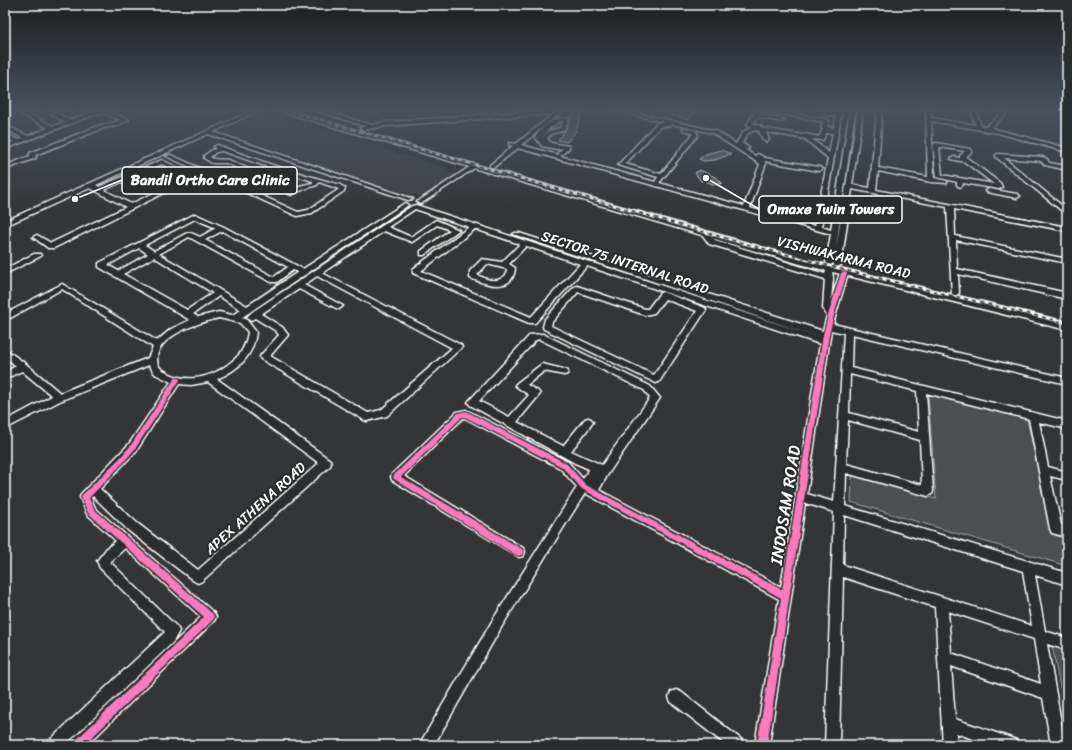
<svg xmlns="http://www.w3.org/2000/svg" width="1072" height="750" font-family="Sriracha,sans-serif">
<rect width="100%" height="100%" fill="#333536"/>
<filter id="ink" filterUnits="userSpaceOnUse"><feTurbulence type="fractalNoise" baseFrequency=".025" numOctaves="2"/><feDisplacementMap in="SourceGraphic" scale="8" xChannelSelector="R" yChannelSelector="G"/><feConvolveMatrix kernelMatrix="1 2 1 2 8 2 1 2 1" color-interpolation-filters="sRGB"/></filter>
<g filter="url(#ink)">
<path fill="#404243" d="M262,112l187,57 -3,2 9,4 -33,22 -7,-2 -9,1 -191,-62z"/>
<path fill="#4c4f50" stroke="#a6a7a8" d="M928,394l99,25 25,115 15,5v27l-216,-64 1,-27 84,24z
M1052,645l15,5v75z"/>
<path fill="#5f6162" stroke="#fff" d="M576,110h10l-5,6 -5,15 -9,11 -9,-2 7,-9 6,-15z
M660,110h23l12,2 -7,8 -29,-9z
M721,150l10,4 -16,6 -11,1 -5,-2 7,-5z
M700,170l17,8 5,5 -8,2 -10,-5 -3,1 -6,-8z"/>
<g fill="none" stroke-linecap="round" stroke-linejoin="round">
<defs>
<path id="minor" d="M27,110h7l-7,3 26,13 12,-4 -14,-8 10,-4h7l-10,4 11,6 29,-10h6l25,10 -14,6 -11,2 -69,27 1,3 -27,10h-4v-4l2,1 23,-9v-3l71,-28 11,-2 9,-3 -20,-8 -96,37v-4l8,-3 -8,-5v-4l13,7 5,-2 -18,-9v-4l23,11 20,-8 -29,-15z
M254,110h6l-47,22 200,67 -5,1 -200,-66 -112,51 3,2 63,-27 32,16v2l-140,70h-6l-15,-11 4,-2 14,8 75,-36 -36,-19 -85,38v-5zM162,164l25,13 -56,27 -27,-14z
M294,110h7l-3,2z
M314,110h7l51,15 13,-3 166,-12 3,2 -3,2 -166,12 -22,4 -3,-2 5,-2z
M558,110h6l-43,35 37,10v-2l5,-5 -6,1 -15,-3 -7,-9c8,-11 19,-21 33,-18l1,1 -5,10 -13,4 -4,4 4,5 18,3v2l-9,8 95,26 3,-5 -40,-12 39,-42 8,-1 -49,-11v-1h7l93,21 20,13 7,-12 9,-5 -5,-2 9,-15h13l57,9 3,2 -2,6 7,1 2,-12 -10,-1 -3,-4 2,-1h6l-1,2h7l1,-2h4l-20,117 9,3 19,-120h5l-19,139 22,-139h5l-11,75 18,3 7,-78h5l-4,58 50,9 -2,-67h5v8l44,7 -4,-15h5l5,16 5,1 19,-17h5l-19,18 76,20v4l-69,-19 -67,-12 3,57 13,3v2l-16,-1 -53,-11 -2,19 191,37v4l-113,-22 1,27 112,23v4l-111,-23 1,29 110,24v6l-109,-25 1,19 -4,3 -3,-1 -5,-88 -95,-18 -11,76 -4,2h-3v-4l-4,2 -4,-2 5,-29 -313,-86 -24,19h-4v-2l23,-19 -4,-1v-2l7,1zM761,110l62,12 -2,6 2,1 -4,8 -14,-3 -2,1 -42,-7v-2l-8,-2 4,-7 25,5 3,-2 -26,-6zM560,121h3l-3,7 -13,4 -6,6 8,-9zM672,124l40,9 48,31 -16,42 -85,-23 39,-48 -3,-5 -12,-2v2l8,2 1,3 -31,39 -36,-10 36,-38h8zM755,130l4,1 4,9 3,2 3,-2 -3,-8 39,7 23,19 -13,68 -65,-18 16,-45 -2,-2 55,10 3,-2 -3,-2 -54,-9 -7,-4 -3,2 -9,-6 3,-2 -7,-5 5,-9zM826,133h7l-4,20 -17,-14 11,1z
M936,143l34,6 2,2 -6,6 34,26 2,4 -3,2 -36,-6 -1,3 -2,1 -3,-2v-3l-20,-5 -4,-32zM939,147l26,4 -5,5v2l-6,-1 -3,2 14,3 29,22 -52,-9z
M217,145l58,21 65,19 5,3 -1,3 -32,22 -15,3 -131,-60 5,-1 127,57 10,-2 30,-20 1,-1 -20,-7 -2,3 -10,3 -16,7 -8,-4 -5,-8 -20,1 -10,-5 -2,-7 -20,-9h-14l-8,-5v-2l8,-6 4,-1 -2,-2zM222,151l49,17 42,13v2l-10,2 -12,5 -3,-1 -7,-9h-22l-6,-3 -2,-7 -22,-10 -16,-1 -3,-2 6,-5z
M998,154l44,3 5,2 2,4 18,3v4l-22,-5 -4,-4 -37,-3 63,52v5l-71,-58v-2z
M474,164l3,2 -1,1 -54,36 -2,1 -3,-2z
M989,189l28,5 3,2 -3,2 -30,-6 -1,-1z
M405,203l3,2 -1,1 -166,112 5,1 10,13c-3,25 -17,37 -39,47l113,81 1,3 -1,3 -128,115 -4,2 -4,-2 -65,-50 -36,-35 -2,2 4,10 119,105 2,4 -2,4 -127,124h-17l2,-5 129,-123 -76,-69 -15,14 67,65 2,4 -6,11 -108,103h-17l2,-5 115,-108 -65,-64 -3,-7 10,-13 9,-7 -29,-27 -7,-17 1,-3 48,-50 42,-62 -16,-8 -6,-9 -87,35 -57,29v-8l47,-25 -30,-25 -17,8v-7l11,-6 -11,-9v-8l21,15 34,29 88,-35 5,-11 -91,-58 -57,32v-7l57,-30 95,57 14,-12 19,-9 -91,-53v-4l96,-49 29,13 79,42zM195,219l21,9 -16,9 -9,-4h-4l-33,18 -9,-6zM222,231l66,36 -14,10 -69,-37zM189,237l82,45h6l16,-12 5,2 -51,34 -88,-52zM139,248l9,6 -30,17 -10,-6zM154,257l59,36 -26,17 -64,-36zM219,296l22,14 -9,5 -13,-3 -21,5 -5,-3zM219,318l21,5 8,9c-3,19 -10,26 -25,36 -17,11 -41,15 -58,3 -5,-2 -8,-6 -8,-12 0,-24 44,-37 62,-41zM208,382l111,81 -121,107 -61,-47 -37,-34 37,-39 42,-66 12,1z
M416,205l405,133 -308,-104 2,-1h4l304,98 4,-15 -4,-8 2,-29 -116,-35 -7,-10 2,-1h4l7,7 110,34 1,-3h6l1,7 -2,22 9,-27 4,-2h3l1,2 -15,51 234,54v6l-215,-50 -1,34 216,53v8l-28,-7 9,45 19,5v8l-17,-4 11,49 6,2v10l-15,-4 -2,-4 -21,-110 -103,-26 7,98 -1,3 -4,2 -82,-23 -1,33 222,67v12l-32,-10 10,56 22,7v12l-20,-6 18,101h-14l-8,-47 -92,-32 4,53 56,19 5,2 2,5h-28l-34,-12 1,12h-14l-8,-138 -92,-30 -4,168h-14l9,-233 -29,-9 -36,242h-14l24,-146 -194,-106 -83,133 -68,119h-15l75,-127 83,-131 -17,-19 -95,-50h-2l-59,58 119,72 2,4 -2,4 -4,1 -127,-77 -1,-3 1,-3 65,-62 9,-2 102,52 15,17 6,-10 -14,-6 -105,-58 -2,-3 62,-67 13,-1 107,52 10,12 -52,76 -9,16 182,97 39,-243 -233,-78 -52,57h-6l-116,-50v-4l56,-42 -54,-18 -27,18 23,10 25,-17 23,10 -35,25h-3v-4l29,-21 -13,-5 -25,17 -28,-11 -62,42 139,72 1,2 -75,69 -20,5 -3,-1 -103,-61 -1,-2 1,-2 18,-20 -3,-4 -21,-13 -4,2 -4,-3 5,-5 160,-106zM475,229l45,15 -18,18 -20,-3 -12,12v7c15,6 43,16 45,-10l-6,-4 17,-18 54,18 -49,53 -110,-46zM487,264l20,5 -1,6c-10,9 -18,5 -29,0zM317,276l135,72 -71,62 -13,3 -98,-57 18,-21 -6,-8 -21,-13 38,-25 37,19 3,1 4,-3 -39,-21zM831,330l13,3 -10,169 -27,-8zM539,339l105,51 6,8 -48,67 -31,-14 20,-26 2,-3 -2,-3 -3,-1 -3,1 -22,27 -46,-24 23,-28 -2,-3 -11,-6 17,-14 20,4 3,-1 1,-2 -1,-2 -25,-6 -25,19 -2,2 2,2 12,8 -20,22 -30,-16 57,-61zM850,374l67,17 2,41 -70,-19zM848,420l72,20 2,45 -76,-21zM844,515l179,56 9,55 -189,-61zM948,611l86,28 7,45 -90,-31z
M34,254h6l1,2 -36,18v-5z
M577,286l68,23h3l12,-16 3,-1 42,16 1,2 -47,72 -3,1 -112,-54 -1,-2 2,-8 29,-32zM578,292l67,23 9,-2 11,-14 32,12 -43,64 -103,-49 1,-4z
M676,690l5,2 61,48 2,5h-18l-55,-43 -2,-5 2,-5z"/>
<path id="major" d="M276,110h10l520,150 261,62v8l-267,-66z"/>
</defs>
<use href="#minor" stroke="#fff" stroke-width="3"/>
<use href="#major" stroke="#fff" stroke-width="3"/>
<use href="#minor" fill="#2a2d2e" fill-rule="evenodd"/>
<use href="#major" fill="#2a2d2e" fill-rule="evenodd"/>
<defs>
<path id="rail" d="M286,110l449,131 114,30 218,52"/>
</defs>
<use href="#rail" stroke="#fff" stroke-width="2.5"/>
<use href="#rail" stroke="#2a2d2e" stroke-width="1.5" stroke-dasharray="4" stroke-linecap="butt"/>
<defs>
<path id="cycleway" d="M844,271l3,2 -12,39 -6,23 -62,410h-10l24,-147 -199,-109 -20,-22 -97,-50h-3l-61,60 121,72 1,3 -1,3 -3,1 -3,-1 -122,-76 -1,-2 1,-2 64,-62 8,-2 100,52 20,22 196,105 41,-255 6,-23 12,-39z
M175,378h4l1,2 -45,69 -12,14 -34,35 5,11 119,105 1,3 -1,3 -129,125h-12l2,-3 130,-125 -116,-104 -7,-16 1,-2 37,-36 12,-14z"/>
</defs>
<use href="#cycleway" stroke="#2a2d2e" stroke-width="2"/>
<use href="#cycleway" fill="#fd7abc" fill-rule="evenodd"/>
</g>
</g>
<linearGradient id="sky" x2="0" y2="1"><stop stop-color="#1c1d1e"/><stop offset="0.51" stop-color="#4a515d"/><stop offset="1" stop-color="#4a515d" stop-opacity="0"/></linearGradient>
<rect width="1072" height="214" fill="url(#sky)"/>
<g text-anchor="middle" stroke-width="4" stroke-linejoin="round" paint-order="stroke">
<g font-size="14" fill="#fff" stroke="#2a2d2e">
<text transform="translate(844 257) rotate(14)" y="5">VISHWAKARMA ROAD</text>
<text transform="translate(625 262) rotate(18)" y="5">SECTOR 75 INTERNAL ROAD</text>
<text transform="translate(255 508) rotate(-42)" y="5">APEX ATHENA ROAD</text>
</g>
<g font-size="17" fill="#fff" stroke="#2a2d2e">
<text transform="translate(785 505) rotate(-81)" y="6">INDOSAM ROAD</text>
</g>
</g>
<path fill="none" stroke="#fff" stroke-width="1.5" d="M75 199L122 180M706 178L759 209"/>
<g fill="#fff" stroke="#2a2d2e" stroke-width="1.5">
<circle cx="75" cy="199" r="4"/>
<circle cx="706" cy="178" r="4"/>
</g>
<g fill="#2a2d2e" stroke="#fff" stroke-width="1.5">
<rect x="122" y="167" width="175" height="27" rx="4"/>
<rect x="759" y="196" width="143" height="27" rx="4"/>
</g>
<g font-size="15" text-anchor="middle" font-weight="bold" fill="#fff">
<text x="210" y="185">Bandil Ortho Care Clinic</text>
<text x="831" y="214">Omaxe Twin Towers</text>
</g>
<rect width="1072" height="750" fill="none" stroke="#2a2d2e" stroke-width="20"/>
<rect x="10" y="10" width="1052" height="730" fill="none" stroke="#fff" stroke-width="1.5" filter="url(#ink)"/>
</svg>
